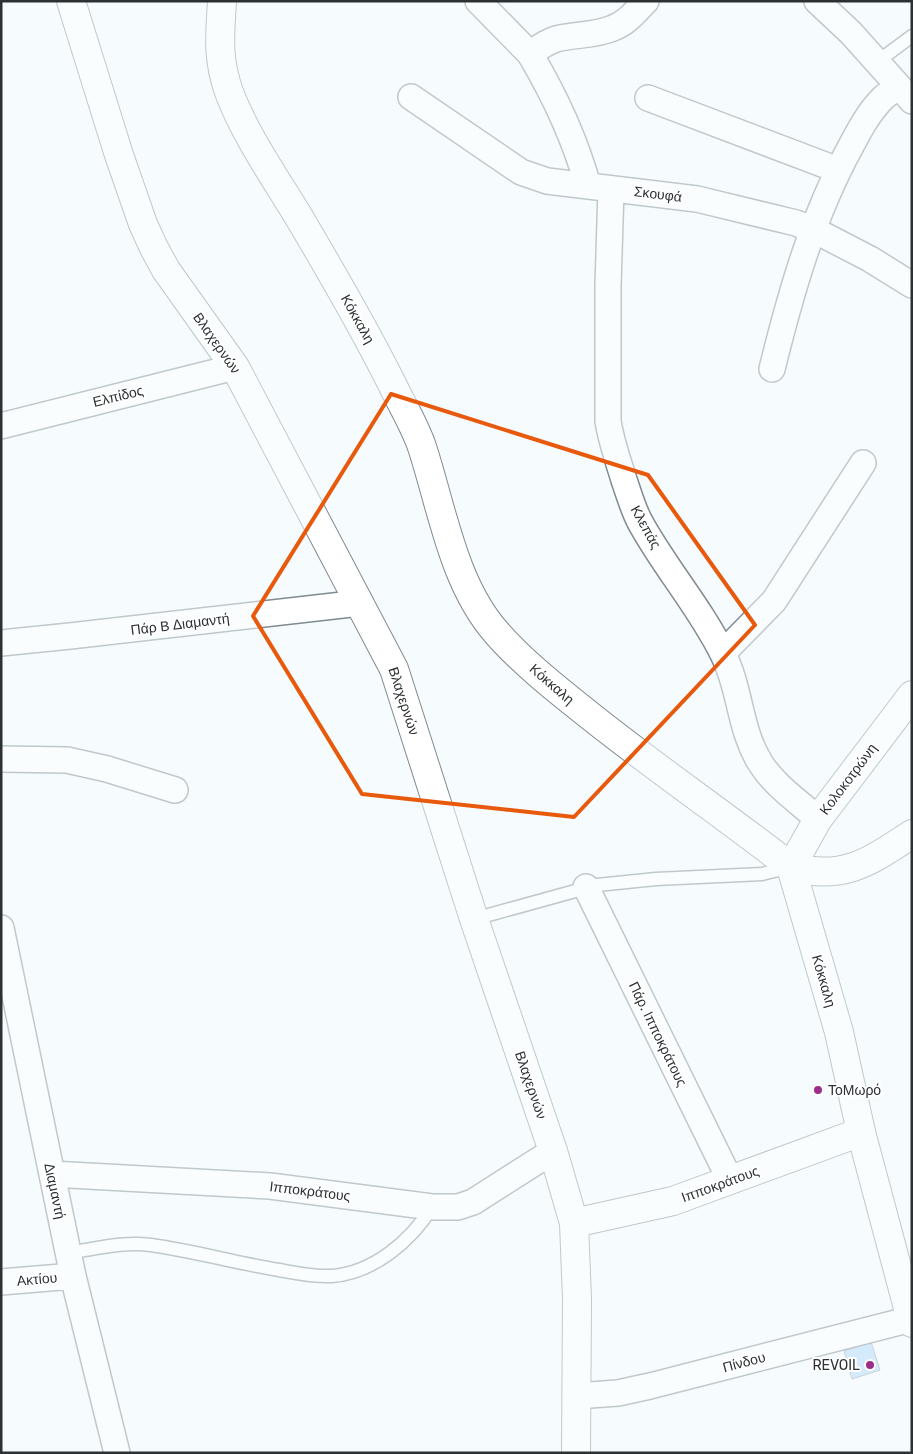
<svg xmlns="http://www.w3.org/2000/svg" width="913" height="1454" font-family="Rubik,sans-serif">
<rect width="100%" height="100%" fill="#f6fbfe"/>
<path fill="#acd6fd" stroke="#949da6" d="M871,1342l9,28 -28,9 -8,-28z"/>
<g fill="none" stroke-linecap="round" stroke-linejoin="round">
<defs>
<path id="service" d="M877,62l35,-26
M474,919l123,-34 59,-6 106,-5 29,-7
M68,1253c27,-4 56,-12 83,-8 43,6 85,18 128,25 17,3 35,7 53,6 41,-3 79,-35 100,-69"/>
<path id="minor" d="M478,1l52,53c25,42 45,85 58,132
M817,1l34,32 61,68
M530,54c8,-6 16,-12 26,-15 19,-5 39,-3 57,-11 14,-5 23,-17 33,-27
M411,97l110,75 26,9 150,18 99,24 18,7 56,29 42,26
M648,98l190,72
M611,189l-3,97v135c3,20 10,39 16,59 5,14 9,29 16,42 25,46 60,85 83,132 18,35 16,76 38,110 14,22 38,38 57,55
M772,369c19,-77 41,-154 79,-223 9,-17 18,-34 32,-48 4,-4 10,-7 15,-11
M1,426l234,-59
M1,643l69,-7 290,-33
M723,653l51,-52 89,-138
M1,759l66,1 40,9 68,21
M586,887l144,293
M1,928l72,348 44,177
M52,1174l218,12 162,21h26l15,-5 80,-51
M1,1282l72,-6
M576,1396l42,-3 32,-7 261,-67"/>
<path id="tertiary" d="M71,1l48,154 24,69 11,24 12,22 69,97 159,302 80,250 79,232 21,72
M222,1c-2,35 -5,57 7,91 16,43 47,87 71,127 32,54 64,109 92,165 10,21 23,42 30,63 20,61 31,136 74,185 24,28 59,56 88,79 67,54 139,103 207,156l27,-48 94,-124
M861,1132l51,191"/>
<path id="secondary" d="M791,867c53,14 78,-5 121,-33
M576,1453l1,-154 -3,-76 99,-22 188,-69 -22,-100 -48,-165"/>
</defs>
<use href="#service" stroke="#7e8b90" stroke-width="15"/>
<use href="#minor" stroke="#7e8b90" stroke-width="28"/>
<use href="#tertiary" stroke="#7e8b90" stroke-width="30"/>
<use href="#secondary" stroke="#7e8b90" stroke-width="30"/>
<use href="#service" stroke="#fff" stroke-width="12"/>
<use href="#minor" stroke="#fff" stroke-width="25"/>
<use href="#tertiary" stroke="#fff" stroke-width="28"/>
<use href="#secondary" stroke="#fff" stroke-width="28"/>
</g>
<path d="M0 0H913V1454H0ZM391,394l257,81 107,150 -181,192 -212,-23 -109,-178z" fill="#f6fbfe" fill-opacity=".55" fill-rule="evenodd"/>
<path fill="none" stroke="#e8590c" stroke-width="4" stroke-linejoin="round" d="M391,394l257,81 107,150 -181,192 -212,-23 -109,-178z"/>
<g fill="#9d2d8b" stroke="#fff" stroke-width="2">
<circle cx="818" cy="1090" r="5"/>
<circle cx="870" cy="1365" r="5"/>
</g>
<g text-anchor="middle" stroke-width="4" stroke-linejoin="round" paint-order="stroke">
<g font-size="14" fill="#2c3133" stroke="#fff">
<text transform="translate(658 194) rotate(7)" y="5">Σκουφά</text>
<text transform="translate(358 319) rotate(61)" y="5">Κόκκαλη</text>
<text transform="translate(217 343) rotate(55)" y="5">Βλαχερνών</text>
<text transform="translate(118 396) rotate(-14)" y="5">Ελπίδος</text>
<text transform="translate(646 527) rotate(61)" y="5">Κλεπάς</text>
<text transform="translate(180 624) rotate(-7)" y="5">Πάρ Β Διαμαντή</text>
<text transform="translate(552 684) rotate(41)" y="5">Κόκκαλη</text>
<text transform="translate(404 701) rotate(72)" y="5">Βλαχερνών</text>
<text transform="translate(848 779) rotate(-53)" y="5">Κολοκοτρώνη</text>
<text transform="translate(824 981) rotate(74)" y="5">Κόκκαλη</text>
<text transform="translate(658 1034) rotate(64)" y="5">Πάρ. Ιπποκράτους</text>
<text transform="translate(531 1085) rotate(71)" y="5">Βλαχερνών</text>
<text transform="translate(720 1184) rotate(-20)" y="5">Ιπποκράτους</text>
<text transform="translate(55 1191) rotate(78)" y="5">Διαμαντή</text>
<text transform="translate(310 1191) rotate(7)" y="5">Ιπποκράτους</text>
<text transform="translate(37 1279) rotate(-5)" y="5">Ακτίου</text>
<text transform="translate(744 1362) rotate(-15)" y="5">Πίνδου</text>
</g>
<g font-size="14" fill="#2c3133" stroke="#fff" text-anchor="start">
<text x="828" y="1095">ΤοΜωρό</text>
<text x="860" y="1370" text-anchor="end">REVOIL</text>
</g>
</g>
<rect width="913" height="1454" fill="none" stroke="#2c3133" stroke-width="5"/>
</svg>
